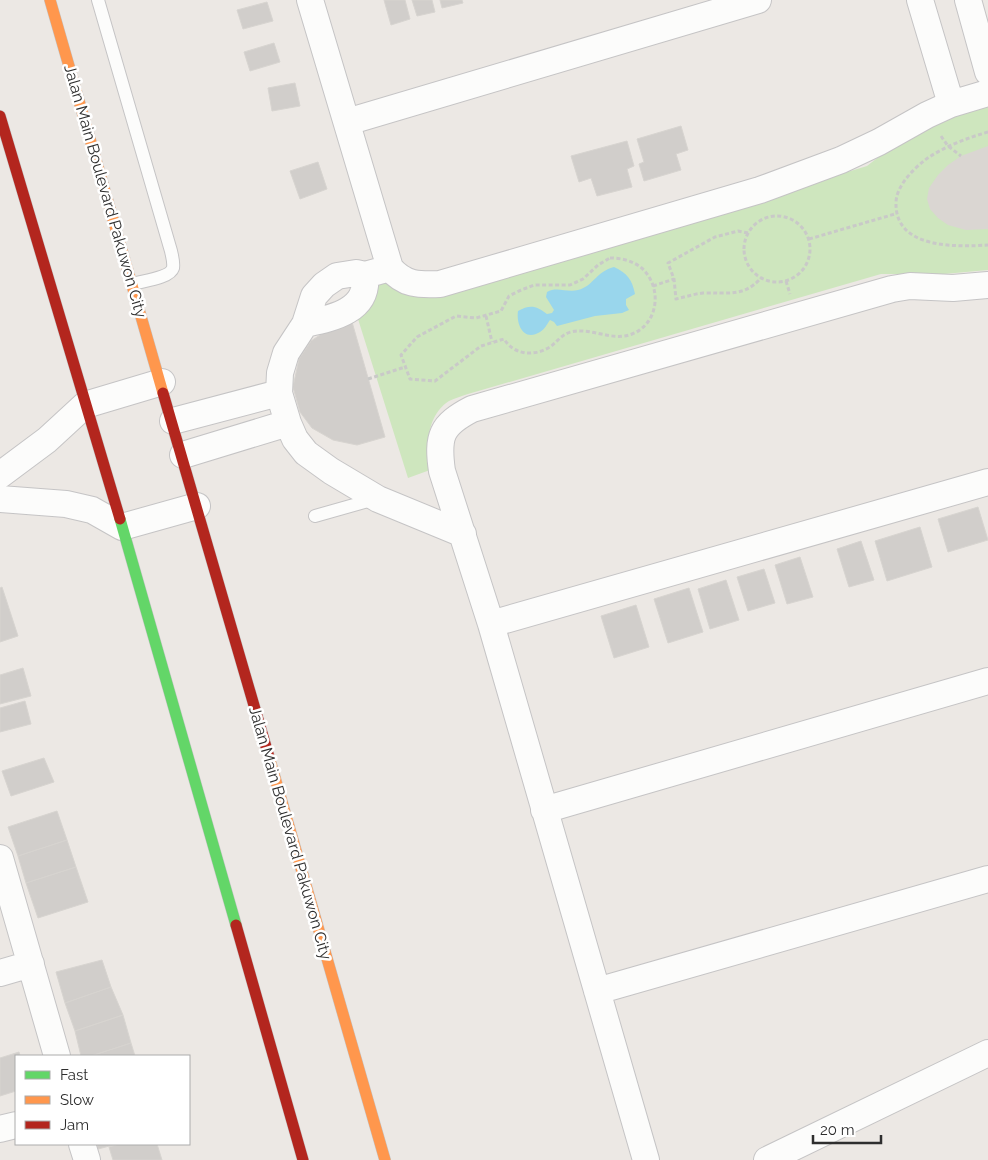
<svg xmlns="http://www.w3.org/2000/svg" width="988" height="1160" font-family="Raleway,sans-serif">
<rect width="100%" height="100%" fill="#ece8e4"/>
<path fill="#cee6be" d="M988,107v163l-44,4h-63l-413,120c-6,2 -13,4 -19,7 -23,15 -23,46 -19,69l-22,8 -50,-159 15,-15 2,-17 7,-6c28,16 33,18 65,13l420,-128c36,-28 76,-50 121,-59z"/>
<path fill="#dad6d2" d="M988,146v83l-22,1 -18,-5 -10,-7 -8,-9 -3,-10 2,-11 9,-13 10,-10 13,-9z"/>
<path fill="#99d6ec" d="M614,267c13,6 18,12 21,27l-9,5v6l3,5 -7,3 -27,3 -38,10 -3,-4 -4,-2c-3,4 -5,9 -10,12 -16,10 -24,-7 -22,-21 12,-7 19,-5 29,3l5,-1 2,-3 -8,-13 1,-5c10,-6 20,1 31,-2 16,-4 17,-18 36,-23z"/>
<path fill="#d1cecb" stroke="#d7d4d0" d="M384,0h21l5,19 -19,6z
M412,0h20l3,12 -18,4z
M440,0h22l1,3 -21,5z
M267,2l6,19 -30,8 -6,-19z
M274,43l6,19 -30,9 -6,-19z
M295,83l5,23 -28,5 -4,-23z
M681,126l7,24 -12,4 5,16 -37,11 -5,-17 5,-2 -7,-23z
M627,141l7,25 -7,3 5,18 -35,9 -6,-18 -12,4 -8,-26z
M318,162l9,27 -27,10 -10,-28z
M352,322l33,115 -28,8 -24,-5 -21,-12 -12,-16 -7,-25 6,-28 12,-18 18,-12z
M978,507l10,33 -40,12 -10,-33z
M920,527l12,40 -45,14 -12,-40z
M861,541l13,39 -25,7 -12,-38z
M800,557l13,40 -26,7 -12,-39z
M764,569l11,34 -27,8 -11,-34z
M726,580l13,40 -29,9 -12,-40z
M2,587l16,49 -18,6v-54z
M689,588l14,44 -35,11 -14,-44z
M636,605l13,42 -35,11 -13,-42z
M23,668l8,28 -31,8v-29z
M25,701l6,23 -31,8v-24z
M44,758l10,24 -43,14 -9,-25z
M57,811l10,29 -49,16 -10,-29z
M67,840l9,27 -50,16 -8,-27z
M76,867l12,35 -50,16 -12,-35z
M102,960l9,27 -46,16 -9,-31z
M111,987l12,28 -48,16 -10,-28z
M123,1015l8,28 -40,13h-10l-6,-25z
M131,1043l4,13h-44z
M19,1052l1,4h-4v35l-16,5v-38z
M97,1144h20l-19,5z
M120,1144h37l5,16h-49l-4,-13z"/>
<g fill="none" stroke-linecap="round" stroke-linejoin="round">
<defs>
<path id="lane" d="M98,0l73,251c1,5 3,11 2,17 -3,10 -31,13 -40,16
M315,516l60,-17"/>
<path id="street" d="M310,0l80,268 -25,7 -9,-2 -19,3 -13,9 -10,11 -9,28 -19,29 -6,20 -1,20 9,30 7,16 11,14 25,18 47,28 85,35
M920,0l31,104
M968,0l20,72
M347,122l411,-122
M390,268c14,17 29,17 50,16l320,-94 81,-30 38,-18 48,-27 24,-11 37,-11
M305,324c28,-6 64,-13 60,-49
M173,421l106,-28
M183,455l105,-32
M0,475l47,-35 38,-35 77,-23
M0,499l66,5 26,6 30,17 75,-21
M491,624l497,-142
M544,810l444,-129
M0,858l57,198
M0,973l31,-9
M597,991l391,-112
M0,1129l16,-4
M82,1144l5,16
M646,1160l-155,-536 -49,-153c-5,-35 -1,-46 30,-62l420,-120 18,-3 43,2 35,-3
M767,1160l221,-107"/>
<path id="fast" d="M120,519l116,406"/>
<path id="slow" d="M50,0l113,393
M269,757l116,403"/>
<path id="jam" d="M0,116l120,403
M163,393l106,364
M236,925l67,235"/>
</defs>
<use href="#lane" stroke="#c5c4c5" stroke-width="14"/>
<use href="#street" stroke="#c5c4c5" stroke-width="28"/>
<use href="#fast" stroke="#c5c4c5" stroke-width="12"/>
<use href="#slow" stroke="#c5c4c5" stroke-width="12"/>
<use href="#jam" stroke="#c5c4c5" stroke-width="12"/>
<path stroke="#c9c9c8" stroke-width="3" stroke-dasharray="4 2.5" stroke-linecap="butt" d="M988,132c-21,6 -45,15 -63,28 -13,10 -29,27 -29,43 -1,46 60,44 92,42
M941,136l7,10 13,10
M744 249a33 33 0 1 1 66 0a33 33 0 1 1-66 0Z
M748,233l-10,-2 -23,6 -47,26 6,16 2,20c9,-2 18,-5 27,-6 24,-1 40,5 58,-15
M809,239l86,-25
M610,258c13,0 29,4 37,16 15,20 9,51 -15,60 -20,8 -41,-7 -61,-2 -9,2 -14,10 -21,15 -17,10 -36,8 -46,-8l-23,7 -46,35 -25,-2 -9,-24 16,-18 39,-21 20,2 25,-7 8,-15 10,-5 15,-6h36l13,-6 15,-14z
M786,281l4,13
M653,286l21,-7
M486,316l6,26
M368,379l37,-12"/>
<use href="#lane" stroke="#fcfcfb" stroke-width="12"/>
<use href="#street" stroke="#fcfcfb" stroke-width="26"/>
<use href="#fast" stroke="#63d668" stroke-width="11"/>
<use href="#slow" stroke="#ff974d" stroke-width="11"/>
<use href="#jam" stroke="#b3261e" stroke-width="11"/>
</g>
<g text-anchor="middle" stroke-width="5" stroke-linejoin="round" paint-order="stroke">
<g font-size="16" fill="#2e2e2e" stroke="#fff">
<text transform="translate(106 191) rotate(74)" y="6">Jalan Main Boulevard Pakuwon City</text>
<text transform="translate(291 833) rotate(74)" y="6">Jalan Main Boulevard Pakuwon City</text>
</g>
</g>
<rect x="15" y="1055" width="175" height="90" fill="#ffffff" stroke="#ababab"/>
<rect x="25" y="1071" width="25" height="8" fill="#63d668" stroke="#ababab"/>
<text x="60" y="1080" font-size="15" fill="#2e2e2e">Fast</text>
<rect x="25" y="1096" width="25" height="8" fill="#ff974d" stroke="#ababab"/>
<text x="60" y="1105" font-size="15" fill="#2e2e2e">Slow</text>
<rect x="25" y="1121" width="25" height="8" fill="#b3261e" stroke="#ababab"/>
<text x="60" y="1130" font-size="15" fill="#2e2e2e">Jam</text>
<path d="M813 1135v8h68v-8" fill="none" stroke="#2e2e2e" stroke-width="2.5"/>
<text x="820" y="1135" font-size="15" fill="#2e2e2e" stroke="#ffffff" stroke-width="4" paint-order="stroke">20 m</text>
</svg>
